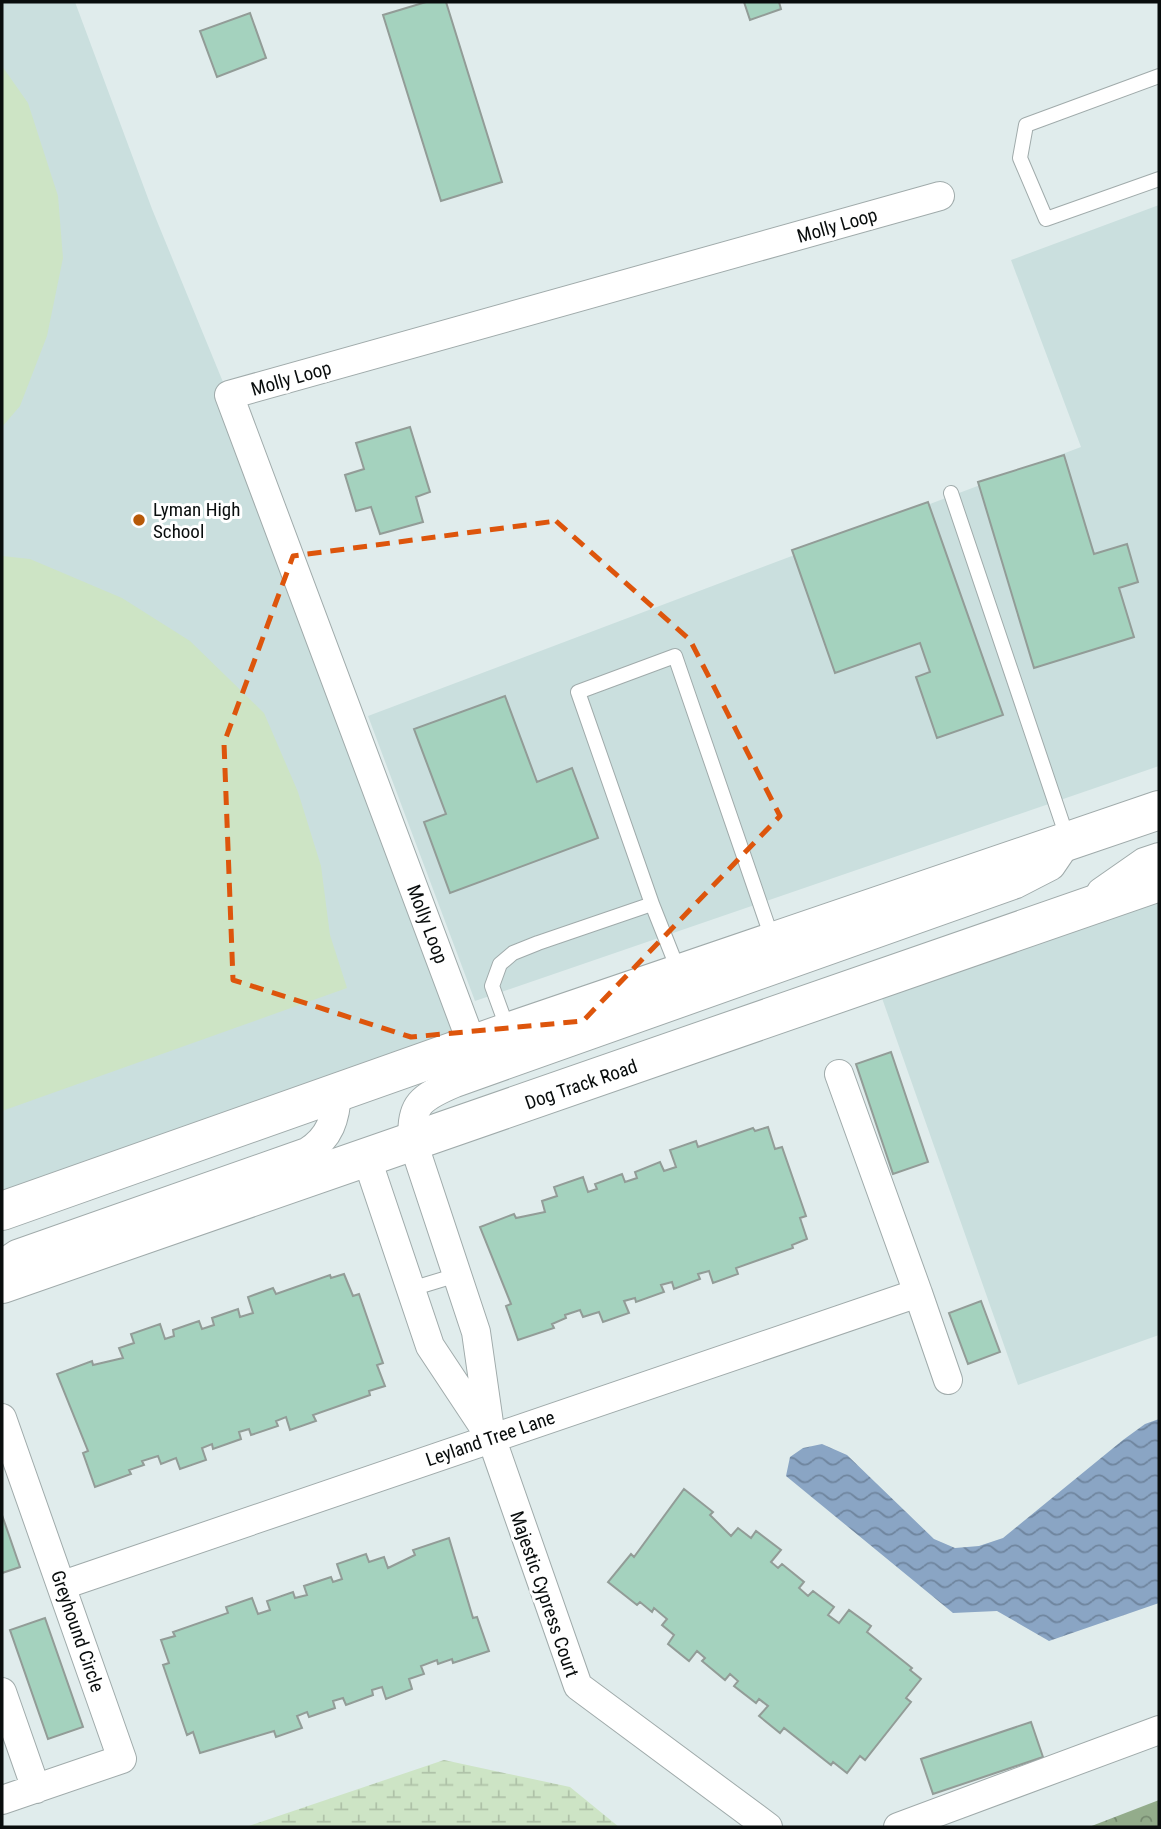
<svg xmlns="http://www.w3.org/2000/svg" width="1161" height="1829" font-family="'Roboto Condensed',sans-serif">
<defs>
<pattern id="forest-crowns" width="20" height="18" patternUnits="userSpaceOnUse" patternTransform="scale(1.75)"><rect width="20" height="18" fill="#93ac8b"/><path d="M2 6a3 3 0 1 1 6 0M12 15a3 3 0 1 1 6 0" fill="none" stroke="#768a70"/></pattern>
<pattern id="wetland-marsh" width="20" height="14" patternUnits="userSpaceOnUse" patternTransform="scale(1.75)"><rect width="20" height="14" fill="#cde4c5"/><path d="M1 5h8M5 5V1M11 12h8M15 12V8" fill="none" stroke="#afc2a8"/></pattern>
<pattern id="water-waves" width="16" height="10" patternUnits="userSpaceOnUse" patternTransform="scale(1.75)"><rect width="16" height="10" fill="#8aa5c4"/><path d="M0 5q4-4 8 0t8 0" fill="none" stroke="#6f859e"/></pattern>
</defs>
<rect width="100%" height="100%" fill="#e0ecec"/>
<path fill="#cadfde" d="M2,2h73l77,207 80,195 240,640 -470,167z
M1159,205v561l-684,235 -107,-285 713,-269 -70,-187z
M1159,882v453l-141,50 -142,-404z"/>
<path fill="#cde4c5" d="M2,66l26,37 30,93 5,62 -16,78 -27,70 -18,21z
M2,556l28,3 92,39 68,43 74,72 34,79 23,74 9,69 17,53 -345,123z"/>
<path fill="url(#forest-crowns)" d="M1159,1800v27h-70z"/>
<path fill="url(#wetland-marsh)" d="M444,1760l126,27 49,40h-373z"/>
<path fill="url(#water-waves)" d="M1159,1419v184l-110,38 -52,-30 -44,2 -167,-137 4,-19 13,-9 19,-4 25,11 87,84 21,9 24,-2 24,-8 120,-98 22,-16z"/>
<path fill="#a4d2be" stroke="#929c97" stroke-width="2" d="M426,2h20l56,180 -61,19 -58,-186z
M744,2h35l2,7 -31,11z
M250,13l16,45 -49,19 -17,-46z
M410,427l20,65 -14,5 7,25 -43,12 -9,-27 -15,4 -11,-36 19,-6 -8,-26z
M1064,455l30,99 33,-10 11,38 -19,6 15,49 -100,31 -56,-186z
M928,502l75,213 -66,23 -21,-61 14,-5 -10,-29 -85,30 -43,-123z
M505,696l32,86 35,-14 26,70 -148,55 -26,-71 22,-8 -32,-85z
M891,1052l37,110 -35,12 -37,-110z
M768,1127l7,22 7,-2 24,69 -6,2 7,21 -15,6 1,3 -57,20 2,6 -25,9 -4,-12 -11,3 2,5 -26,10 -2,-7 -11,3 3,7 -28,10 -1,-4 -11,3 5,12 -26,9 -4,-10 -16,5 -3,-7 -15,5 1,3 -14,6 2,4 -36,12 -12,-34 5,-2 -31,-77 34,-13 2,4 29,-6 -3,-11 15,-5 -3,-9 29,-10 5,15 9,-3 -2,-5 27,-10 3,8 12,-4 -2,-6 25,-10 4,9 12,-4 -6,-17 26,-9 2,6 55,-19 2,3z
M344,1274l9,22 6,-2 24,69 -6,2 8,21 -16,5 1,4 -57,20 3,6 -26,9 -4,-13 -10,4 2,5 -27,9 -2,-6 -10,3 2,7 -28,10 -1,-5 -10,4 4,12 -26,9 -4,-11 -15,6 -3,-8 -16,5 2,4 -15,5 2,4 -36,13 -12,-34 5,-2 -31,-77 35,-13 1,4 30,-7 -4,-10 15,-5 -3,-9 29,-10 5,15 9,-3 -1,-6 26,-9 3,8 12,-4 -2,-7 26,-9 2,8 13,-4 -5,-16 25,-9 3,6 54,-19 1,3z
M981,1301l19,51 -32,12 -19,-51z
M684,1489l29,23 -3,3 21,21 7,-8 13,10 5,-7 25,19 -10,12 7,6 4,-4 22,18 -5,6 9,8 5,-5 21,16 -6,8 11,8 10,-13 22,16 -4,6 45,36 -2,2 11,9 -15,19 5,4 -46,58 -5,-4 -13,17 -14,-11 -2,3 -47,-37 -4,5 -21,-17 9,-10 -9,-7 -3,4 -22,-17 4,-5 -8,-7 -5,6 -23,-19 3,-3 -8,-7 -8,10 -21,-17 6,-9 -12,-10 5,-6 -13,-11 -2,4 -12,-10 -3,3 -29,-23 23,-28 3,3z
M2,1515l18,52 -18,6z
M449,1538l24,80 4,-1 12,34 -36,12 -1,-4 -14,5 -1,-4 -16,6 3,8 -15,5 3,10 -26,10 -4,-12 -10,3 1,5 -27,10 -3,-7 -10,3 2,7 -26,9 -2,-5 -10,4 5,12 -26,9 -2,-6 -74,22 -7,-21 -6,3 -24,-70 6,-2 -8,-23 14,-4 -2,-4 55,-19 -2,-6 26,-9 6,16 12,-4 -3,-9 26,-9 2,6 12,-3 -3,-9 27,-9 2,5 9,-3 -5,-15 29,-10 3,8 15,-5 4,11 27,-13 -2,-5z
M45,1618l38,109 -35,12 -38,-109z
M1031,1722l12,35 -110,37 -12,-35z"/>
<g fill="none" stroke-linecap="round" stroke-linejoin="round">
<defs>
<path id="service" d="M1159,76l-133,49 -6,33 26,61 113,-40
M951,493l117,347
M652,904l-74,-212 97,-36 98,285
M508,1030l-16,-44 8,-22 13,-11 25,-10 114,-39 27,68
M411,1289l46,-14"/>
<path id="minor" d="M1101,892l43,-30 15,-5
M472,1044l-243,-649 711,-199
M367,1159l63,187 57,86
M2,1264l15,-10 290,-102c23,-14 29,-34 30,-60
M918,1293l30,87
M2,1418l120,341 -120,41
M63,1585l855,-292 -79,-219
M2,1692l34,97
M768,1827l-190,-141 -87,-249 -15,-105 -63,-190c-4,-38 9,-45 42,-59l561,-199 35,-18 17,-25
M898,1827l261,-97"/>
<path id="secondary" d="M2,1211l506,-179 651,-222
M2,1284l1157,-402"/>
</defs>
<use href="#service" stroke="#a0abab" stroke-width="16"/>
<use href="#minor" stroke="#a0abab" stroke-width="30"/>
<use href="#secondary" stroke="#a0abab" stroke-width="40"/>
<use href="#service" stroke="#fff" stroke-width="14"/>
<use href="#minor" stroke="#fff" stroke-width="28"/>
<use href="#secondary" stroke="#fff" stroke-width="38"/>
</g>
<path fill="none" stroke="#dd550c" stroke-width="5" stroke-dasharray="14 9" stroke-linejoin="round" d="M556,521l134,119 90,176 -197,205 -172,16 -178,-57 -9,-237 69,-187z"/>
<circle fill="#b75908" stroke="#fff" stroke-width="2.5" cx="139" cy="520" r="7"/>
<g text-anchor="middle" stroke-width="6" stroke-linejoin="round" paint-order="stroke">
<g font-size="19" fill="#090d0d" stroke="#fff">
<text transform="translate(837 225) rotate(-16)" y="7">Molly Loop</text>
<text transform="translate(291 378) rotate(-16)" y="7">Molly Loop</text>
<text transform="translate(428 924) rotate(69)" y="7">Molly Loop</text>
<text transform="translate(581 1084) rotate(-19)" y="7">Dog Track Road</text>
<text transform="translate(490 1438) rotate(-19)" y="7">Leyland Tree Lane</text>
<text transform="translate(545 1594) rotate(71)" y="7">Majestic Cypress Court</text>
<text transform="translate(78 1631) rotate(71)" y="7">Greyhound Circle</text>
</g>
<g font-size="19" fill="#090d0d" stroke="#fff" text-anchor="start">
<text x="153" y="516">Lyman High<tspan x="153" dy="22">School</tspan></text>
</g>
</g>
<rect width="1161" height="1829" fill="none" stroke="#090d0d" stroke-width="7"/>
</svg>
